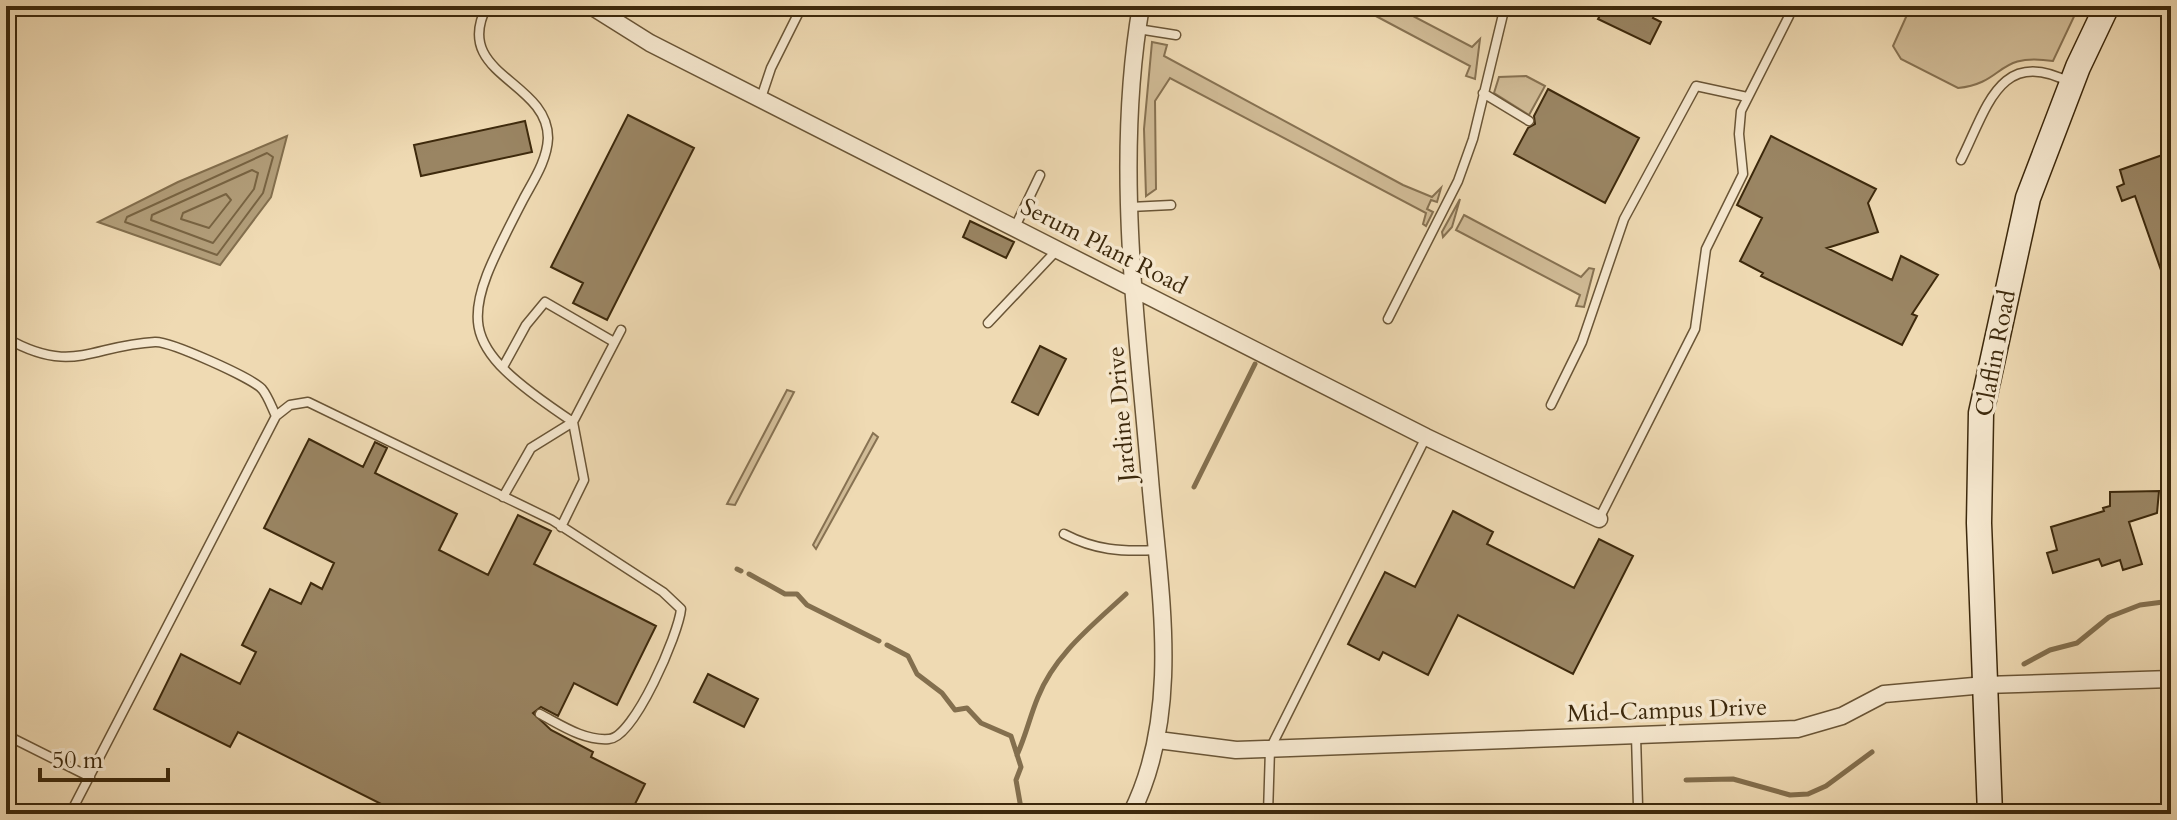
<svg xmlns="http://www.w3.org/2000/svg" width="2177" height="820" font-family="Cardo,serif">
<rect width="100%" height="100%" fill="#efdab3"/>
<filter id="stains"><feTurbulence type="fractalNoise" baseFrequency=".0025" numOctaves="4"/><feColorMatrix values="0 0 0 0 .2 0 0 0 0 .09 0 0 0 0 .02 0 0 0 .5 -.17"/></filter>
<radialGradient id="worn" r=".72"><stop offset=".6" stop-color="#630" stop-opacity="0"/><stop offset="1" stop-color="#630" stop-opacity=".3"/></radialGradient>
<path fill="#d1bc97" stroke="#877252" stroke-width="2" d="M1357,6h37l78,41 8,-8 -5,40 -9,-3 4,-10z
M1911,6h168l-26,55c-58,-9 -47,22 -95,27l-57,-29 -8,-13z
M1152,42l15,3 -3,11 239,129 29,12 9,-9 -4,14 -6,-2 -4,9 6,3 -7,14 -3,-2 3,-11 -256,-135 -15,23 1,88 -10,7 -2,-67z
M1526,76l19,10 -16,29 -35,-22 5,-16z
M1460,199l-8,28 -9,10 -1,-5z
M1464,215l117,62 8,-9 5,1 -10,38 -8,-1 4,-11 -124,-65z
M787,390l7,2 -59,113 -8,-1z
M873,433l5,4 -62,112 -3,-4z"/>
<path fill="#b29e7a" stroke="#836f4e" stroke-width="2" d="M287,136l-16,61 -51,68 -122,-43 80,-40z"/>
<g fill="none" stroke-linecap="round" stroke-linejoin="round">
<path stroke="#786443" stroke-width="2" d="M267,153l6,4 -10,36 -46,62 -92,-33 2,-5z
M252,170l6,3 -4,16 -41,54 -62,-23 1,-5z
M226,194l5,6 -22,28 -28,-9 2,-6z"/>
<path stroke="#836f4e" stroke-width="5" d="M1194,487l61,-123
M737,569l4,2
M749,574l36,20h12l10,11 72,36
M887,645l21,11 9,18 25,19 13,17 12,-2 14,15 30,13 10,31 -5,13 6,34
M2024,664l26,-14 27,-7 32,-26 31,-12 31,-4
M1017,755c9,-20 13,-39 21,-58 17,-43 55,-72 88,-103
M1686,780l47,-1 57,16 18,-1 18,-8 46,-34"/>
</g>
<path fill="#9a8563" stroke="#3d290c" stroke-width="2" d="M1605,6h55l-7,12 8,4 -11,22 -52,-25z
M1548,89l91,49 -34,65 -91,-49 14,-26 7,-4 -1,-8z
M628,115l66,33 -87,172 -34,-17 10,-20 -32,-16z
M525,121l7,31 -111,24 -7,-31z
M1771,136l105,53 -8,14 10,29 -51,16 65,32 9,-24 37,19 -26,39 5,2 -15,29 -141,-69 2,-3 -23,-12 22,-43 -25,-13z
M2171,152v34l-7,3 7,19 -2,85 -34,-97 -13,5 -5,-14 7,-3 -4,-14z
M970,221l44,21 -8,16 -43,-21z
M1040,346l26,13 -28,56 -26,-13z
M309,439l54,28 12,-25 12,6 -12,25 82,41 -18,36 49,25 30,-60 33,16 -17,33 122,62 -39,79 -43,-22 -16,33 -17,-9 -8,6 18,17 42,22 -2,5 54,27 -15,30h-229l-163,-82 -8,15 -76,-38 27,-55 59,30 16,-32 -14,-7 28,-56 31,15 10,-21 11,6 12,-26 -70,-35z
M2159,491l-2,22 -28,9 13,42 -19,6 -3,-10 -18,6 -3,-7 -46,14 -6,-20 10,-3 -6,-23 53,-16 -1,-3 7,-2v-14z
M1453,511l40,21 -6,12 87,44 25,-49 34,17 -60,118 -115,-59 -30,60 -45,-23 -4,8 -31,-16 37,-72 30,15z
M708,674l50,25 -14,28 -50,-25z"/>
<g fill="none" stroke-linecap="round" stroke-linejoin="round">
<defs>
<path id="lane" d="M487,6c-36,69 61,74 61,132 -1,23 -15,43 -25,62 -64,123 -71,141 50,222l11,58 -23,47
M1138,29l38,6
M1483,93l46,28
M761,98l10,-30 31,-62
M1961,160c26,-52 39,-115 110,-77
M1130,207l41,-2
M1015,227l25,-52
M1388,319l70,-138 15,-42 32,-133
M988,323l70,-74
M6,338c67,38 86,7 149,4 15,-1 97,36 107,47 6,7 10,19 14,27
M6,355l7,-13
M503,367l23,-42 19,-23 69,40
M1551,405l31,-63 42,-123 72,-133 51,11
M503,497l28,-49 42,-26 48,-92
M1599,519l96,-190 11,-80 37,-75 -4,-40 2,-23 48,-95
M1064,534c31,16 57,18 92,16
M6,735l84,42
M1636,735l2,71
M70,814l206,-398 14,-11 18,-3 244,118 111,72 18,17c-2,24 -47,129 -72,130 -25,2 -48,-14 -69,-25
M1268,814l2,-65 156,-312"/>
<path id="street" d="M591,6l59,37 776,394 173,82
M1158,740l78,10 561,-21 45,-13 42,-22 101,-9 186,-6
M1131,814c52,-103 28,-225 19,-335 -13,-157 -36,-316 -9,-473"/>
<path id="secondary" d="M1990,814l-11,-291 2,-110 47,-215 50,-131 29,-61"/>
</defs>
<use href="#lane" stroke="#6a5536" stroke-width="11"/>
<use href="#street" stroke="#6a5536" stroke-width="19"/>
<use href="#secondary" stroke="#3d290c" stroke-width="27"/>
<use href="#lane" stroke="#f5e7ce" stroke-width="8"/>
<use href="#street" stroke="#f5e7ce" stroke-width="16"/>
<use href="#secondary" stroke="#f5e7ce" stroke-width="24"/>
</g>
<g text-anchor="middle" stroke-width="7" stroke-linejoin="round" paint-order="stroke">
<g font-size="24" fill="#3d290c" stroke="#f5e7ce">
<text transform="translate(1104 246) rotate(27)" y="8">Serum Plant Road</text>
<text transform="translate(1995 353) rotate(-79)" y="8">Claflin Road</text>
<text transform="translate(1121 414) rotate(-95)" y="8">Jardine Drive</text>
<text transform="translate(1667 710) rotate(-2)" y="8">Mid-Campus Drive</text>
</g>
</g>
<rect width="2177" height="820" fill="none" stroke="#efdab3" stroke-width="32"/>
<rect x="8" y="8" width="2161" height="804" fill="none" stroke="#3d290c" stroke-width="4"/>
<rect x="16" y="16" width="2145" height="788" fill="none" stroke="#3d290c" stroke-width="2"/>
<path d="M40 768v12h128v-12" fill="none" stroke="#3d290c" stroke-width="4"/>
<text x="52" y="768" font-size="24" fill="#3d290c" stroke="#f5e7ce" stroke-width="6" paint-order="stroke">50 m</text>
<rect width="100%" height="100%" filter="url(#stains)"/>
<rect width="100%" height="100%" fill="url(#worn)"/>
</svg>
